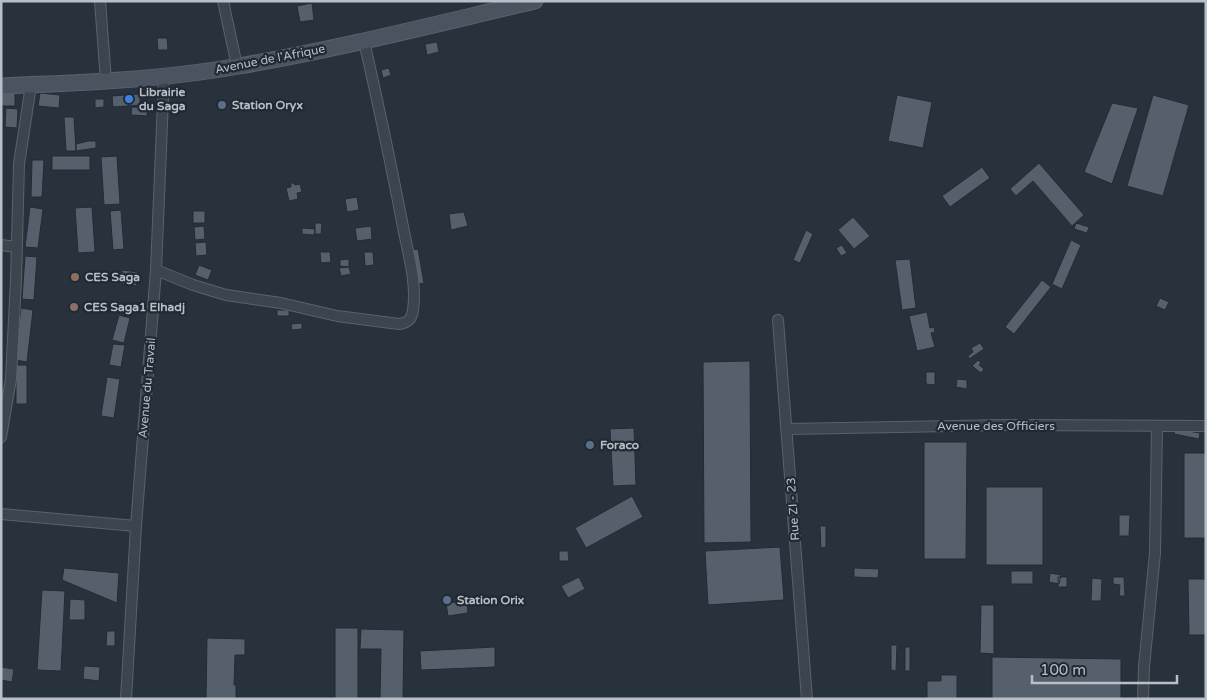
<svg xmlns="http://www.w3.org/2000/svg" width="1207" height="700" font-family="'Varela Round',sans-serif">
<rect width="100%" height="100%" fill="#28323d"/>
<path fill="#56606c" stroke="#232b35" d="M312,3l2,17 -14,2 -3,-16z
M157,38h10l1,12h-10z
M437,42l2,10 -12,3 -2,-11z
M389,68l2,7 -8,3 -2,-8z
M15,90v16h-14v-15z
M40,93l20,2 -1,13 -21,-2z
M140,94v11l-27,2 -1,-11z
M897,95l35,7 -9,46 -35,-7z
M1153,95l36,10 -26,91 -36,-10z
M95,99h9v8l-9,1z
M1112,103l26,5 -26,76 -28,-12z
M132,107l15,1v8l-16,-1z
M6,108l12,1 -1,19 -12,-1z
M64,117h10l2,34h-10z
M88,141h8v7l-20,3v-7z
M52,156h38v14h-38z
M117,156l3,48 -16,1 -3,-48z
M32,160h12l-2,37h-11z
M1039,163l45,52 -12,11 -39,-45 -17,15 -6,-7z
M982,167l8,11 -40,29 -8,-11z
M291,183h3l1,2 5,-1 2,8 -5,1 1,6 -9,2 -3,-13 5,-1z
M357,197l2,13 -12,2 -2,-13z
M30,207l13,2 -5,39 -13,-1z
M92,207l3,45 -17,1 -3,-45z
M121,210l3,39 -11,1 -3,-39z
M193,211h12v12h-12z
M464,212l4,14 -17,4 -2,-16z
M853,217l17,19 -16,13 -16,-19z
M315,223h7l-1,11h-6z
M1076,223l13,4 -2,6 -13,-4z
M204,226l1,13 -10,1 -1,-13z
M371,226l1,13 -15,2 -2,-13z
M302,228l13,1 -1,6 -12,-1z
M806,230l7,4 -13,29 -7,-3z
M1071,240l10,5 -19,44 -10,-5z
M206,242l1,13 -11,1 -1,-13z
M842,245l5,8 -6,3 -5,-8z
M418,249l6,34 -9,2 -4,-35z
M320,252h10l1,10 -10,1z
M364,252h9l1,13 -9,1z
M25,256l12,1 -3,43 -12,-1z
M349,259v8l-9,-1v-6z
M910,259l6,49 -14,2 -7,-50z
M199,265l13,5 -4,10 -13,-5z
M349,267l2,7 -10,2 -2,-8z
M122,270l16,2 -2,14 -16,-2z
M1042,280l9,7 -37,47 -9,-7z
M1160,298l9,4 -4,8 -9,-4z
M21,308l12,2 -6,52 -12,-2z
M277,310h12v6h-12z
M927,312l3,16 4,-1 1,5 -4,1 4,14 -18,4 -8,-35z
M119,315l11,3 -6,25 -12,-3z
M302,323v6l-10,1 -1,-6z
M980,343l4,6 -15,10 -1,-3 5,-4 -2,-4z
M113,344l12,1 -4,22 -12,-2z
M978,360l3,3 -2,2 5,4 -3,4 -9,-7z
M750,361l1,181 -47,1 -1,-181z
M16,365h11v39h-11z
M926,372h9v13l-9,-1z
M107,377l13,2 -6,39 -13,-2z
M957,379l10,1v9l-11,-2z
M634,428l2,57 -23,1 -3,-57z
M1175,429l25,4 -1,6 -25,-5z
M924,442h43l-1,117h-42z
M1184,453h22v85h-22z
M986,487h57v78h-57z
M632,496l11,21 -57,31 -11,-20z
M1119,515h11l-1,21h-10z
M820,526h6v21l-5,1z
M780,547l4,53 -76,5 -3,-54z
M559,551h9l1,10h-10z
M64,568l55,5 -2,30 -55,-23z
M854,568l25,1 -1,9 -24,-1z
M1011,571h22v13h-22z
M1050,573l11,2 -2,9 -10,-2z
M579,577l6,12 -17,9 -7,-12z
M1058,577h9v10h-9z
M1113,577h11l1,19h-6l1,-11 -7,-1z
M1092,578l10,1 -1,22h-10z
M1188,579h18v56h-17z
M42,590l23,1 -4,80 -24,-1z
M466,594l2,19 -20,3 -2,-13 11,-1 -1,-7z
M70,599l15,1v20h-16z
M981,605h13v49l-14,-1z
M335,628h23v71h-23z
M361,629l43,1 -1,69h-23l1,-50h-21z
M107,631h8v15h-9z
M207,638l38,1v16h-10l-1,30h2v14h-30z
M891,645h6l-1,26 -5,-1z
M495,647v20l-74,3 -1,-19z
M905,647h5v24h-5z
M992,657l129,2v40h-129z
M84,666l16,1 -1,14 -16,-2z
M1,667l13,2 -2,13 -11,-2z
M941,675h16v24h-30v-18h14z"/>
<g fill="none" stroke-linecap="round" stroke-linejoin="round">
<defs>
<path id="street" d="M100,1l6,80
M223,1l14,65
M1,245l15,2
M156,270l37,15 33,10 55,8 56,13 62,8c9,-1 13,-5 14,-14 4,-27 -5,-57 -10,-83 -12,-63 -25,-124 -39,-186
M778,320l29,379
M787,429l220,-4 199,1
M1,437l10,-58 5,-100 3,-115 12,-79
M1,514l135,12
M126,699l10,-173 20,-256 8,-194
M1143,699l1,-32 11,-114 2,-127"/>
<path id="secondary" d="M1,86c79,-3 159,-6 238,-20 99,-17 197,-42 296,-65"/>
</defs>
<use href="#street" stroke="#5a626b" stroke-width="12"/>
<use href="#secondary" stroke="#5a626b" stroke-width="17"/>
<use href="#street" stroke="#3c444d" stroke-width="10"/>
<use href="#secondary" stroke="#4b5360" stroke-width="15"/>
</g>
<circle fill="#3f7fe0" stroke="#212933" stroke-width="2" cx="129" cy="99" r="5"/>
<g fill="#5c6f8a" stroke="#212933" stroke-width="2">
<circle cx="222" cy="105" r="5"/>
<circle cx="590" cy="445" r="5"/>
<circle cx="447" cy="600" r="5"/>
</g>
<g fill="#8d6e63" stroke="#212933" stroke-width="2">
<circle cx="75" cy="277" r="5"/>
<circle cx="74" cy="307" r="5"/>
</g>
<g text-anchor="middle" stroke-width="4.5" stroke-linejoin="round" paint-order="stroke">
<g font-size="12" fill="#b8bfc8" stroke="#212933">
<text transform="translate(270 59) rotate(-11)" y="4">Avenue de l'Afrique</text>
<text transform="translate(147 388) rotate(-85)" y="4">Avenue du Travail</text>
<text x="996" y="430">Avenue des Officiers</text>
<text transform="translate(793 509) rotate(-94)" y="4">Rue ZI - 23</text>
</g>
<g font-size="12" font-weight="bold" fill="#b8bfc8" stroke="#212933" text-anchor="start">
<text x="139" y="96">Librairie<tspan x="139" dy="14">du Saga</tspan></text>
<text x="232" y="109">Station Oryx</text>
<text x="85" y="281">CES Saga</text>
<text x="84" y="311">CES Saga1 Elhadj</text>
<text x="600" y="449">Foraco</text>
<text x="457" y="604">Station Orix</text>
</g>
</g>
<rect width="1207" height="700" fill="none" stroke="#b8bfc8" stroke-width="5"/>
<path d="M1032 675v8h145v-8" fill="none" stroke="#b8bfc8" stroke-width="2.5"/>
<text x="1040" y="675" font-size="15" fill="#b8bfc8" stroke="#212933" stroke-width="4" paint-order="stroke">100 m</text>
</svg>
